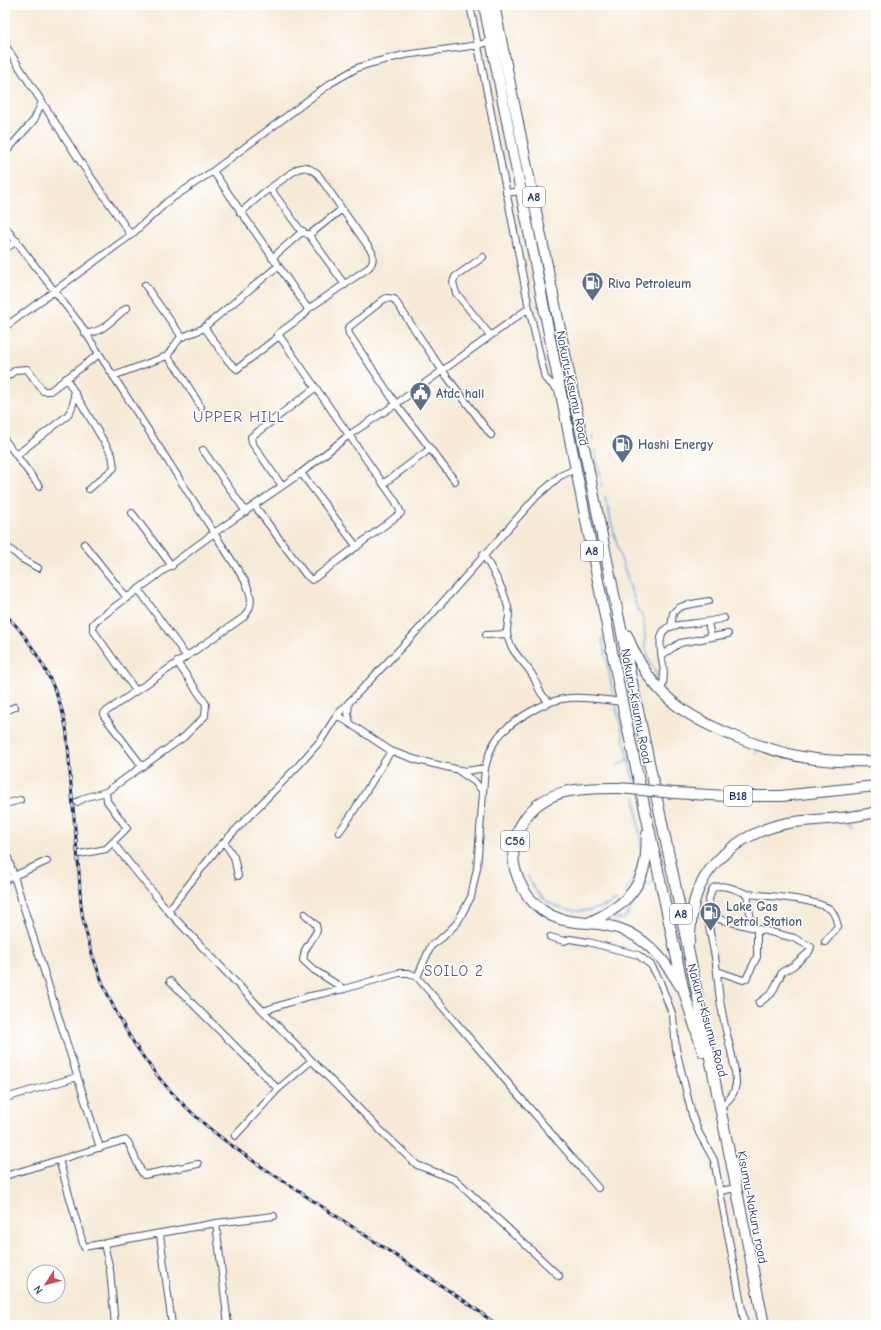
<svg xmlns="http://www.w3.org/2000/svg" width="881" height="1330" font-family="'Comic Neue',sans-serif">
<rect width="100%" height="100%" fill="#fff"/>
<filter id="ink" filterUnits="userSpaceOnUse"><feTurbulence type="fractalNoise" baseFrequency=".025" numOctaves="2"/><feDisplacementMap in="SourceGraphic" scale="8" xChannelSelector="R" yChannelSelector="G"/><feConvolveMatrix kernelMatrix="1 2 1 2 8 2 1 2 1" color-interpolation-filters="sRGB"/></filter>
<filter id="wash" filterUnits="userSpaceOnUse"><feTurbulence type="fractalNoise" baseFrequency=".012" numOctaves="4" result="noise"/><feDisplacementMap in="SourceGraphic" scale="16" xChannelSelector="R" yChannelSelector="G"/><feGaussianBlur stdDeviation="0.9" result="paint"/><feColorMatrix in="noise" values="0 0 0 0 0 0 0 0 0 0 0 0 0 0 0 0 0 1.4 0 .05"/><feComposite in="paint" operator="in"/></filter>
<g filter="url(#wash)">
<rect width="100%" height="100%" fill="#f6ead7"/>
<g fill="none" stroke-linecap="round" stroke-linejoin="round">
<path stroke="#6da5dc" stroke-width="1.5" d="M592,435l1,6
M595,450l7,36
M605,497l14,55 17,53 8,14 1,25 3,13 9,18 -2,3
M602,638l12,59
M646,688l3,-4
M616,706l18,77
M756,753l1,-2
M616,766l13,-7
M635,796l6,52 -1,12
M847,825l3,4
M528,876c15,38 57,43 89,24
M624,894l14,-25
M613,919h11l20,-30 7,-6h4"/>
</g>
</g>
<g filter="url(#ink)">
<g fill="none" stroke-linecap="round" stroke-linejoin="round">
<defs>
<path id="minor" d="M470,5l59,303 16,70 15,14
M5,45l77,119 49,71
M5,153l29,-33 8,-18
M213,171l95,138
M270,188l31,43 8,4 36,50
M506,193l14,-2
M240,213l22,-19 35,-25 9,-2 11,6 25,36
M5,227l75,97 165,257c7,15 9,23 -1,36l-140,96v3l38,50
M5,249l12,-8
M483,257l-28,20 -2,5 3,11 34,42
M272,258l31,-27
M145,285l37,52
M5,327l126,-92 37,-34 45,-30 118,-88 26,-15 15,-5 32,-8 75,-10 12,-4
M204,327l25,35 8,7 42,-33
M85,333c18,1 29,-16 42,-25
M167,356l12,15 22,36
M113,376l54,-20 13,-18 22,-9 76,-63
M5,378l11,-8 11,-1 16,22h7l49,-37
M66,378l46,77 2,13 -25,21
M5,440l11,15 3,-2 48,-37c5,-7 8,-13 7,-22
M203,450l43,62
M16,455l23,31
M301,473l56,74
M455,481l-59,-77 -47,-70 -1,-6 35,-28 4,-2 7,1 48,71 49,65
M383,484l47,-35
M282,486l-30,-43 -1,-6 64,-49
M255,506l51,69 6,5 89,-67 -5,-11 -118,-168 27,-20 3,-5 59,-40c6,-5 7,-10 5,-17l-30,-43 -33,26
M132,513l40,53
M84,544l43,54
M5,545l17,14 16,9
M483,554c10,17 24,40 26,60 0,8 -4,16 -1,24 4,16 18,25 25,38 5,10 7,20 17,26
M139,590l47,66
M708,622l3,15
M671,627l2,-14 5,-5 8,-3 23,-4
M486,635l21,-1
M662,655l18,-12 48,-9
M136,691l-43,-61v-6l4,-4 117,-87 87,-60 48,-38 47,-31 133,-96
M661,691c2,-6 3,-11 3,-18 -1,-13 -11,-43 8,-47 18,-3 35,-3 52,-8
M349,702l-1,11 2,11
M5,711l10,-4
M337,715l54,36 26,9 38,9 11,2 19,-3
M459,771l16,11 8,10
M77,802l10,-5 19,-5 78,-55 21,-21 1,-12 -29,-42
M5,804l15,-4
M339,832l11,-15 41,-66
M224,842l10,15 4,19
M113,843l55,68 95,100 117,119 37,35 39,15 103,96
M5,848l95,300
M80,854l26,-5 21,-21 -20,-27 -1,-9
M5,880l42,-19
M747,894c21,2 65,4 83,15 5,4 6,11 8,17l-13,16
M168,911l49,-62 81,-83 23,-26 16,-25 81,-85 118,-133 24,-21 15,-7
M305,914l11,11 1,6 -12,19 -2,10 11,10 30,19
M707,916l87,22 17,9 -2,5 -16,14 -11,6 -10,21 -13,10
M550,937l14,4 6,-2 18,3 50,13 13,10 8,14 14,37 3,33 16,66 7,18 15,27 31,165
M717,971l26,9 3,-1 11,-22v-28
M417,977l14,-31 12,-9 14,-14 14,-26 6,-29 8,-100c3,-11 6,-22 13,-31 14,-17 49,-38 72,-39 17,-1 35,2 52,4
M170,981l108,108
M263,1011l43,-14 38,-8 55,-16h10l8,4 181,211
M5,1098l72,-21
M719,1107c9,-5 16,-12 17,-24 0,-20 -11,-51 -14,-72 -4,-18 -4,-36 -7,-54 -4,-23 -13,-47 -2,-69 10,-5 24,2 34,6l5,33
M235,1136l43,-47 33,-28
M59,1160l25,87 132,-24 58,-7
M5,1176l120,-36 3,2 13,29 3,4 54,-11
M720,1191l16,-3
M216,1223l12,102
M160,1235l12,90
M104,1244l6,26 5,55"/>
<path id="trunk" d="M484,5l138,697 62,290 19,60
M494,5l136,668 45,211 89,441
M627,635c22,58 57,82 112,103 52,20 82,25 137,23
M619,788c-35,0 -74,-1 -95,32 -10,15 -13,33 -9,49 7,27 27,48 54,52 21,3 40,2 59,11 24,12 39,32 52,54
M674,793l54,3h53l95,-10
M590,922c27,-12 50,-29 55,-60 2,-9 1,-19 2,-28
M689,942c2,-14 2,-29 6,-43 13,-41 51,-68 93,-76 29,-5 59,-3 88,-11"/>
</defs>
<use href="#minor" stroke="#3c4b70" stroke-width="8"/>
<use href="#trunk" stroke="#3c4b70" stroke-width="12"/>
<use href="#minor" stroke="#fff" stroke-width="6"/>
<use href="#trunk" stroke="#fff" stroke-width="10"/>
<defs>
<path id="rail" d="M5,614c28,27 54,74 61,113 2,15 3,32 4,47 3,33 6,65 9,98 1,15 1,32 4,47 15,71 52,139 104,189 21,21 45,38 69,55l213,141 28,21"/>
</defs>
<use href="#rail" stroke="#1b2f5e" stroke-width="3"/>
<use href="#rail" stroke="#fff" stroke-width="1.5" stroke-dasharray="4.5" stroke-linecap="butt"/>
<defs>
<path id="trunk-bridge" d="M619,788l55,5"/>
</defs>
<use href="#trunk-bridge" stroke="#3c4b70" stroke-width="12" stroke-linecap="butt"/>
<use href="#trunk-bridge" stroke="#fff" stroke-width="10"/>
</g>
</g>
<defs>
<symbol id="fuel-pin" viewBox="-11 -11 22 30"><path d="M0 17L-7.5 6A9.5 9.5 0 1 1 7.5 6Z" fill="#5c6f8a" stroke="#fff"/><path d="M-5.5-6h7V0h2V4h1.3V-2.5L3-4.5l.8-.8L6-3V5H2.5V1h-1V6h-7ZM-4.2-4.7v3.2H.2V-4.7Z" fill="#fff"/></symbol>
<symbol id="civic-pin" viewBox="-11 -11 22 30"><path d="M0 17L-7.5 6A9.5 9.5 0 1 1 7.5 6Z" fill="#5c6f8a" stroke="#fff"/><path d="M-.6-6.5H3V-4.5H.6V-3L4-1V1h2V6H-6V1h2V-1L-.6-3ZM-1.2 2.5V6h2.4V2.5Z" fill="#fff"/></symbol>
</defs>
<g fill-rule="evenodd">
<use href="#fuel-pin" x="580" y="270" width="25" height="34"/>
<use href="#civic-pin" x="408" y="380" width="25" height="34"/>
<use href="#fuel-pin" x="610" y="432" width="25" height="34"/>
<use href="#fuel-pin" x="698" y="900" width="25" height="34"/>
</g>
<g text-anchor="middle" stroke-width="3" stroke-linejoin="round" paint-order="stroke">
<g fill="#fff" stroke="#5f6d8e" stroke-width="1">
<rect x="523" y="187" width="22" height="20" rx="3"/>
<rect x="581" y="541" width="22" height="20" rx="3"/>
<rect x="724" y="786" width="28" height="20" rx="3"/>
<rect x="501" y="831" width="28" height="20" rx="3"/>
<rect x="670" y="904" width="22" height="20" rx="3"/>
</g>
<g font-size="12" font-weight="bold" fill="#1b2f5e">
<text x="534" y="201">A8</text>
<text x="592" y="555">A8</text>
<text x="738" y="800">B18</text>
<text x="515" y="845">C56</text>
<text x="681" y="918">A8</text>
</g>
<g font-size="13" font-weight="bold" fill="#4e5e75" stroke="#fff" text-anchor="start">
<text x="608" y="288">Riva Petroleum</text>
<text x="436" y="398">Atdc hall</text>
<text x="638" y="449">Hashi Energy</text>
<text x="726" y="911">Lake Gas<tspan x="726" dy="15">Petrol Station</tspan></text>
</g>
<g font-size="13" fill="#1b2f5e" stroke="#fff">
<text transform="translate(573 388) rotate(78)" y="5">Nakuru-Kisumu Road</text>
<text transform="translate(637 706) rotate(79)" y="5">Nakuru-Kisumu Road</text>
<text transform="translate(708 1020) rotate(74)" y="5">Nakuru-Kisumu Road</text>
<text transform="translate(753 1207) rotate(79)" y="5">Kisumu-Nakuru road</text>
</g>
<g font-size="15" letter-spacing="1" fill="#5c5280" stroke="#fff">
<text x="239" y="422">UPPER HILL</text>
<text x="454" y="976">SOILO 2</text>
</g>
</g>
<rect width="881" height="1330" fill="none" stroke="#fff" stroke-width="20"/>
<g transform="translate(46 1284) rotate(234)"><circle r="19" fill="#ffffff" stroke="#a4acbf"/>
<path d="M0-3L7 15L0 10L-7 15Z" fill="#d1495b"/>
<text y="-6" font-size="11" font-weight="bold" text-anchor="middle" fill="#1b2f5e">N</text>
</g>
</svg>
